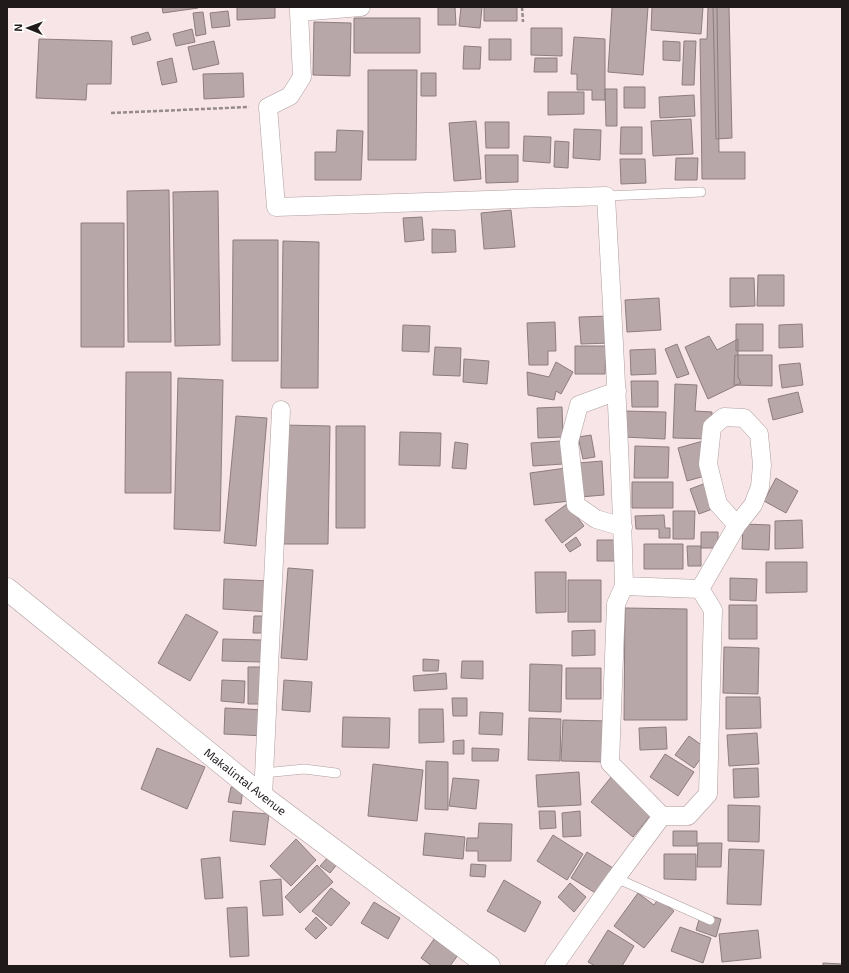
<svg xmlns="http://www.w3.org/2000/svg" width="849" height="973" font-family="'Exo 2',sans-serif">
<rect width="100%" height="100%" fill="#f7e5e7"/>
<path fill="#b7a7a8" stroke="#8d7d7e" d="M162,7h36v1l-35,5z
M237,7h38v11l-38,2z
M438,7h17l1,18h-18z
M461,7h21l-2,21 -21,-2z
M484,7h33v14h-33z
M612,7h36l-5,68 -35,-3z
M652,7h51l-2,27 -50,-4z
M708,7h9l2,145h26v27h-43l-2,-140h7z
M713,7h16l3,131 -16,1z
M228,11l2,15 -18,2 -2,-15z
M203,12l3,22 -10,2 -3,-23z
M354,18h66v35h-66z
M314,22l37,1 -1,53 -37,-1z
M531,28h31v28l-31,-1z
M192,29l3,13 -19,4 -3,-12z
M148,32l3,8 -18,5 -2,-8z
M574,37l31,2v61h-13v-10h-15v-16h-6z
M39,39l73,2 -1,43h-24l-1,16 -50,-2z
M489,39h22v21h-22z
M214,41l5,23 -26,6 -5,-23z
M663,41l17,1v19l-17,-1z
M684,41h12l-2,44h-12z
M464,46l17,1 -1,22h-17z
M172,58l5,24 -15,3 -5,-23z
M535,58h22v14h-23z
M368,70h49l-1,90h-48z
M243,73l1,24 -40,2 -1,-25z
M421,73h15v23h-15z
M624,87h21v21h-21z
M605,89h12v37h-11z
M548,92h36v22l-36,1z
M694,95l1,21 -35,2 -1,-21z
M691,119l2,35 -40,2 -2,-35z
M476,121l5,58 -27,2 -5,-58z
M485,122h24v26h-23z
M621,127h21v27h-22z
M574,129l27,1 -1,30 -27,-2z
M337,130l26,1 -2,49h-46v-28h21z
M524,136l27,1 -1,26 -27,-2z
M555,141l14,1 -1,26 -14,-1z
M485,155h33v27l-32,1z
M676,158h22l-1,22h-22z
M620,159h25l1,24 -25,1z
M169,190l2,152h-43l-1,-151z
M218,191l2,154 -45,1 -2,-154z
M511,210l4,37 -31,2 -3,-36z
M422,217l2,23 -19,2 -2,-24z
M81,223h43v124h-43z
M432,229l23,1 1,22 -24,1z
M233,240h45v121h-46z
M283,241l36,1 -1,146h-37z
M758,275h26v31h-27z
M730,278h24l1,28 -25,1z
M659,298l2,32 -34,2 -2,-32z
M609,316l1,27 -29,1 -2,-27z
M555,322l1,29h-8v14h-19l-2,-42z
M736,324h27v27h-27z
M802,324l1,23 -24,1v-23z
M403,325l27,1 -1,26 -27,-1z
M709,336l8,14 21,-11v38l3,6 -33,16 -23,-52z
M677,344l12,30 -12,4 -12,-29z
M575,346h31l-1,28h-30z
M435,347l26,1 -1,28 -27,-1z
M655,349l1,25 -25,1 -1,-25z
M735,355h37v31l-38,-1z
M464,359l25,2 -2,23 -24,-2z
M556,362l17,10 -12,22 -5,-3 -2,9 -26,-5 -1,-23 22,5z
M800,363l3,22 -21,3 -3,-23z
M126,372h45v121h-46z
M178,378l45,2 -3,151 -46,-2z
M631,381h27v26h-26z
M675,384l22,1 -2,26 17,1 -1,27 -38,-1z
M798,392l5,20 -30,8 -5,-21z
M562,407l1,30 -25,1 -1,-30z
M625,411l41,1 -1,27 -41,-2z
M236,416l31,2 -11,128 -32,-3z
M283,425l47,1 -2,118h-47z
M336,426h29v102h-29z
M400,432l41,1 -1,33 -41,-1z
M591,435l4,22 -12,2 -5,-22z
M561,441l2,23 -30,2 -2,-23z
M703,441l9,33 -25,7 -9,-33z
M455,442l13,2 -2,25 -14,-1z
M635,446l34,1 -1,31h-34z
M602,461l2,34 -24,2 -2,-34z
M566,468l4,33 -36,4 -4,-32z
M776,478l22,13 -12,22 -22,-12z
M714,480l9,25 -24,9 -9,-25z
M632,482h41v26h-41z
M567,504l17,22 -22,17 -17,-23z
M673,511h22l-1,28h-21z
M664,515l1,13h5v10h-11v-9h-23l-1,-13z
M802,520l1,28 -28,1v-28z
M743,524l27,1 -1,25 -27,-1z
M701,532h17v16h-17z
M576,537l5,8 -11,7 -5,-7z
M597,540h22v21h-22z
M644,544h39v25h-39z
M687,546h14v20h-13z
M766,562h41v30l-41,1z
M288,568l25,2 -6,90 -26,-2z
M535,572h31v40l-30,1z
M730,578l27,1 -1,22 -26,-1z
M224,579l47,2 -1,31 -47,-3z
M568,580h33v42h-33z
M729,605h28v34h-28z
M625,608l62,1v111h-63z
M186,614l32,18 -28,49 -32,-18z
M254,616h13v17h-14z
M595,630v25l-23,1v-25z
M223,639l39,1v22l-40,-1z
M724,647l35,1 -1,46 -35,-1z
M423,659l16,1 -1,11h-15z
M462,661h21v18l-22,-1z
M530,664l32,1 -1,47 -32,-1z
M248,667h19v37h-19z
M566,668h35v31h-35z
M446,673l1,16 -33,2 -1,-15z
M222,680l23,1 -1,22 -23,-2z
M284,680l28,2 -2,30 -28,-2z
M726,697h34l1,31 -35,1z
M452,698h15v18h-14z
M225,708l41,2 -1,26 -41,-2z
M419,709h24l1,33 -25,1z
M480,712l23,1 -1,22 -23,-1z
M343,717l47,1 -1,30 -47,-1z
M529,718l32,1 -1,42 -32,-1z
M563,720l45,1 -2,41 -45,-1z
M666,727l1,22 -27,1 -1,-22z
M757,733l2,31 -30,2 -2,-31z
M689,736l18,13 -13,19 -19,-13z
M464,740v14h-11v-13z
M157,748l48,19 -18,42 -46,-20z
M472,748l27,1 -1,12h-26z
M665,754l29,18 -16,24 -28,-19z
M426,761l22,1v48l-23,-1z
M373,764l50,6 -6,51 -49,-5z
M758,768l1,29 -25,1 -1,-29z
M579,772l2,33 -43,2 -2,-32z
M612,776l42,35 -21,26 -42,-35z
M453,778l26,2 -3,29 -27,-3z
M231,787l12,1 -2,16 -13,-2z
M728,805l32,1 -1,36 -31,-1z
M233,811l36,3 -4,31 -35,-4z
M539,811h16l1,17 -16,1z
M580,811l1,25 -18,1 -1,-24z
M479,823l33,1 -1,37h-33v-10h-12l1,-13h11z
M673,831h24v15h-24z
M425,833l40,4 -2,22 -40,-4z
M553,835l30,19 -16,26 -30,-19z
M296,839l20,21 -25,26 -21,-20z
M698,843h24l-1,24h-24z
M729,849l35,1 -3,55 -34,-1z
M587,852l31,19 -16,26 -31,-19z
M664,854h32v26l-32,-1z
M329,856l9,7 -8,10 -10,-7z
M220,857l3,41 -18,1 -4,-40z
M471,864l15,1 -1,12 -15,-1z
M317,865l16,17 -33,31 -15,-16z
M281,879l2,36 -20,1 -3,-35z
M504,880l37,22 -16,30 -38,-21z
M570,883l16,14 -12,15 -16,-15z
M331,888l19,15 -19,23 -19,-15z
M638,893l16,12 4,-6 16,12 -30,37 -30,-22z
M374,902l26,16 -12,21 -27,-16z
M247,907l2,49 -19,1 -3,-49z
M701,913l20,6 -5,18 -20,-7z
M316,917l11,11 -11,11 -11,-10z
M680,927l31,11 -8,25 -32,-12z
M608,930l26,16 -12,20h-27l-7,-4z
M758,930l3,28 -39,4 -3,-28z
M434,939l24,16 -8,11h-18l-11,-8z
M823,963l19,1v2h-19z"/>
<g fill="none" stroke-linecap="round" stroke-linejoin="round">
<defs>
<path id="service" d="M606,196l95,-4
M264,773l40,-4 32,4
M616,878l94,42"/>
<path id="minor" d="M299,7v5l62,-5
M299,12l3,65 -12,19 -22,11 8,100 330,-11c7,130 15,260 18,390
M617,391l-38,14 -10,37 7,63 20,14 27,8
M624,586l76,3 13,21 -5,184 -20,22h-26l-52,-53 6,-159z
M700,589l37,-64 16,-20 7,-18 2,-22 -3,-31 -15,-16 -20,-1 -12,10 -4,37 10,40 19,21
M263,797l18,-387
M554,966l62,-88 46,-62"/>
<path id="secondary" d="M7,589l256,208 226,169"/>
</defs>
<use href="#service" stroke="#af9ea0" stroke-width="10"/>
<use href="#minor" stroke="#af9ea0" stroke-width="19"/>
<use href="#secondary" stroke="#af9ea0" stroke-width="23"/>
<path stroke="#968a8b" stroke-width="2.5" stroke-dasharray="4 2" stroke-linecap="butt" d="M522,7l1,15
M111,113l138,-6"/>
<use href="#service" stroke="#fff" stroke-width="9"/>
<use href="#minor" stroke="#fff" stroke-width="18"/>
<use href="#secondary" stroke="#fff" stroke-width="22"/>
</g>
<g text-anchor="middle" stroke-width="4" stroke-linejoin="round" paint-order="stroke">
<g font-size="12" fill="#201a1a" stroke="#fff">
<text transform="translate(245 782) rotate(38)" y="4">Makalintal Avenue</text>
</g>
</g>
<rect width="849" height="973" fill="none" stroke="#201a1a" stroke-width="16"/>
<g transform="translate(28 28) rotate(271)" stroke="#ffffff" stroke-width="3" paint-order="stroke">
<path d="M0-3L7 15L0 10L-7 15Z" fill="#201a1a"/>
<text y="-6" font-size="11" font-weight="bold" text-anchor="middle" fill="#201a1a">N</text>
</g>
</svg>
